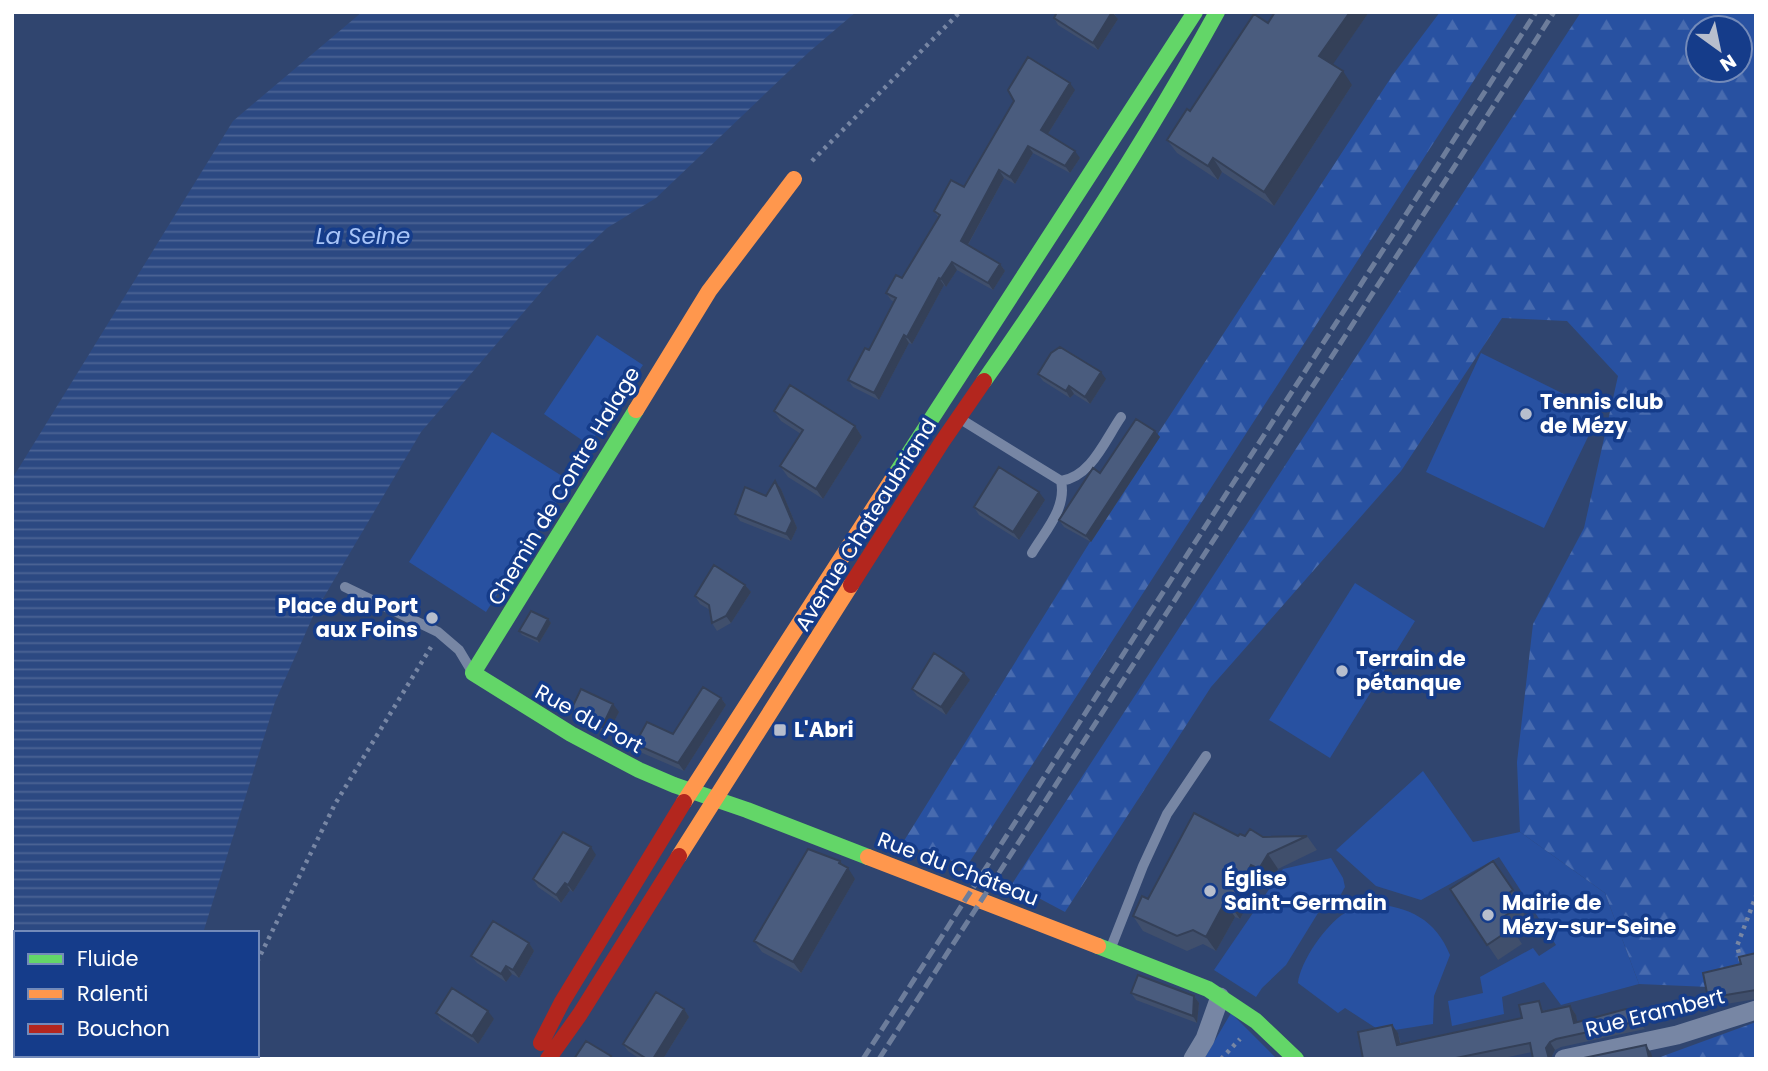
<svg xmlns="http://www.w3.org/2000/svg" width="1768" height="1071" font-family="Poppins,sans-serif">
<defs>
<pattern id="forest-firs" width="22" height="20" patternUnits="userSpaceOnUse" patternTransform="scale(1.75)"><rect width="22" height="20" fill="#2851a1"/><path d="M5 1l3.5 6h-7zM16 11l3.5 6h-7z" fill="#486baf"/></pattern>
<pattern id="water-rules" width="6" height="5" patternUnits="userSpaceOnUse" patternTransform="scale(1.75)"><rect width="6" height="5" fill="#2c4982"/><path d="M0 2.5h6" fill="none" stroke="#4c6495"/></pattern>
</defs>
<rect width="100%" height="100%" fill="#30456f"/>
<path fill="#2851a1" d="M597,335l46,30 -54,80 -45,-31z
M1481,353l119,59 -56,116 -118,-56z
M492,432l78,49 -84,131 -77,-50z
M1355,583l60,38 -85,137 -61,-38z
M1423,771l50,71 47,-10 85,61 34,91 -78,21 -17,-23 -42,15 2,17 -52,12 -4,-25 35,-8 -3,-16 53,-29 6,8 17,-11 -57,-88 -78,43 -45,-14 -40,-36z
M1331,858l12,20 2,9 -5,9 -22,17 -32,52 -24,23 -6,9 -42,-27 69,-101z
M1372,904c37,2 64,16 78,51l-16,41 -1,28 -51,8 -37,-24 -7,5 -40,-30c2,-21 28,-59 47,-70 7,-5 18,-6 27,-9z
M1231,1013l46,46h-73z"/>
<path fill="url(#forest-firs)" fill-rule="evenodd" d="M1440,12h78l-551,854 -65,-22 244,-392 246,-376z
M1581,12h175v977l-117,-5 -34,-91 -85,-61 -3,-70 16,-138 51,-96 34,-152 -51,-55 -65,-3 -101,153 -190,216 -146,225 -53,-28zM1698,28h42v42h-42z
M1756,1022v37h-101z"/>
<path fill="url(#water-rules)" d="M362,12h494l-47,40 -153,146 -49,30 -59,56 -127,148 -107,182 -39,88 -72,231h-187v122h132l-2,4h-134v-580l221,-358z"/>
<g fill="none" stroke-linecap="round" stroke-linejoin="round">
<path stroke="#7786a4" stroke-width="4.5" stroke-dasharray="3.5 5" stroke-linecap="butt" d="M812,161l148,-149
M1741,961l-4,-15 19,-50
M257,962l78,-158 96,-157
M209,1059l2,-4
M1221,1059l19,-20"/>
<path stroke="#7786a4" stroke-width="10" d="M962,420l99,61c30,-4 44,-41 60,-64
M1032,553c13,-22 35,-45 29,-72
M345,587l93,45 21,18 12,20
M1110,950l33,-84 24,-52 39,-58"/>
<path stroke="#7786a4" stroke-width="19" d="M1193,1059l12,-20 15,-42
M1564,1059l113,-24 79,-25"/>
<path stroke="#63d668" stroke-width="16" d="M984,381c83,-119 163,-242 233,-369
M636,410l-163,263 98,61 68,36 35,15 73,25 121,47
M895,475l300,-463
M1098,946l110,43 48,32 40,38"/>
<path stroke="#ff974d" stroke-width="16" d="M636,410l73,-119 85,-112
M684,802l211,-327
M679,856l172,-271
M868,857l230,89"/>
<path stroke="#b3261e" stroke-width="16" d="M851,585l91,-143 42,-61
M541,1043l21,-41 122,-200
M548,1059l32,-45 99,-158"/>
<path stroke="#6d7d9b" stroke-width="5" stroke-dasharray="12 5" stroke-linecap="butt" d="M863,1059l673,-1047
M879,1059l675,-1047"/>
</g>
<path fill="#404f6c" d="M1057,12h56l5,7 -20,31 -40,-25 -4,-7z
M1275,12h94l-37,53 20,20 -78,121 -52,-34 -4,8 -41,-27 -10,-13 23,-29 78,-88z
M1075,90l-27,44 32,24 -10,15 -37,-20 -18,31 -11,-6 -36,67 32,19 5,7 -12,19 -36,-20 -11,17 -2,-2 -32,59 -3,-1 -30,57 -26,-13 -5,-7 21,-30 25,-48 -3,-2 -5,-7 16,-15 37,-60 -5,-7 30,-24z
M1038,374l68,5 -16,25 -16,-10 -4,4 -27,-17z
M774,411l81,15 7,11 -39,62 -35,-22 -8,-11 21,-32 -20,-13z
M1155,431l5,6 -69,105 -27,-15 -5,-7 41,-47z
M775,481l6,8 16,39 -6,13 -51,-20 -5,-7 31,-18z
M1045,500l-26,40 -40,-25 -5,-8z
M745,585l6,7 -20,31 -14,8 -5,-8 -2,-13 -10,-6 -5,-8z
M548,619l3,4 -12,20 -17,-8 -3,-4z
M970,680l-24,35 -29,-19 -5,-7z
M721,698l5,7 -42,66 -44,-19 -5,-8 38,-10z
M571,710l48,2 -12,23 -31,-17z
M1238,836h69l10,14 -39,19 -8,15 -9,-4 -21,39 -5,-2 -19,34 -13,-7 -16,7 -44,-20 -10,-15 15,-17z
M596,855l-23,37 -3,-2 -9,13 -23,-16 -5,-8z
M840,861l15,18 -54,94 -39,-21 -8,-11z
M1493,861l30,44 -3,3 9,14 -15,10 8,12 -24,16 -48,-71z
M529,943l5,8 -15,27 -7,-4 -6,8 -29,-19 -6,-7z
M1756,953v46l-42,7 -6,-8 33,-34z
M1131,993l63,3 5,7 -2,20 -61,-23z
M1570,1006l6,9 1,7 59,-13 6,8 3,12 -84,18 -6,3 -3,6 -20,-4 -33,7h-136l29,-34 6,8 3,11 121,-26 23,-8v1z
M684,1009l5,8 -26,42h-23l-12,-8 -5,-7z
M436,1013l58,6 -16,25 -37,-24z"/>
<path fill="#344058" d="M1112,12l6,7 -20,31 -5,-7z
M1350,12h19l-40,58 -10,-14z
M1343,71l9,14 -78,121 -10,-14z
M1070,83l5,7 -29,47 -5,-7z
M1028,146l5,7 -18,31 -5,-7z
M1075,151l5,7 -10,15 -5,-7z
M1213,158l9,14 -4,8 -10,-14z
M999,170l5,8 -38,70 -5,-7z
M952,262l5,8 -11,17 -5,-8z
M1000,264l5,7 -12,19 -5,-7z
M939,278l5,7 -32,59 -5,-7z
M904,335l5,8 -30,57 -5,-7z
M1101,372l5,7 -16,25 -5,-7z
M1069,386l5,8 -4,4 -4,-7z
M855,426l7,11 -39,62 -7,-10z
M1155,431l5,6 -69,105 -5,-6z
M775,481l6,8 16,39 -6,13 -5,-7z
M1039,492l6,8 -26,40 -6,-8z
M745,585l6,7 -20,31 -5,-7z
M548,619l3,4 -12,20 -2,-4z
M964,673l6,7 -24,35 -5,-8z
M721,698l5,7 -42,66 -6,-8z
M613,704l6,8 -12,23 -5,-8z
M591,847l5,8 -23,37 -5,-7z
M1268,854l10,15 -8,15 -11,-15z
M840,861l6,9 2,-2 7,11 -54,94 -8,-11z
M1251,865l10,15 -21,39 -10,-14z
M565,883l5,7 -9,13 -5,-8z
M1225,902l10,15 -19,34 -10,-14z
M529,943l5,8 -15,27 -6,-8z
M506,966l6,8 -6,8 -5,-8z
M1194,996l5,7 -2,20 -4,-7z
M1570,1006l6,9 3,16 -5,-8z
M684,1009l5,8 -26,42h-10z
M1636,1009l6,8 3,12 -6,-8z
M488,1011l6,8 -16,25 -6,-8z
M1392,1025l6,8 4,20 -5,-8z
M1550,1042l5,8 -3,6 1,3h-4l-3,-11z
M1646,1045l5,8 2,6h-4z"/>
<path fill="#4a5c7e" stroke="#344058" stroke-width="2" d="M1057,12h55l-19,31 -39,-25z
M1275,12h75l-31,44 24,15 -79,121 -51,-34 -5,8 -41,-26 20,-31 3,2 64,-97 14,9z
M1028,57l42,26 -29,47 34,21 -10,15 -37,-20 -18,31 -11,-7 -38,71 39,23 -12,19 -36,-21 -11,17 -2,-1 -32,59 -3,-2 -30,58 -26,-13 17,-32 4,2 27,-52 -10,-5 10,-18 6,3 38,-63 -6,-4 17,-31 13,7 50,-86 -6,-11z
M1060,347l41,25 -16,25 -16,-11 -3,5 -28,-17 13,-21z
M790,385l65,41 -39,63 -36,-23 23,-36 -29,-19z
M1136,419l19,12 -69,105 -27,-16 34,-52 7,5z
M999,467l40,25 -26,40 -39,-25z
M775,481l17,40 -6,13 -51,-20 10,-27 21,9z
M714,565l31,20 -19,31 -14,7 -3,-18 -14,-9z
M531,611l17,8 -11,20 -18,-8z
M934,653l30,20 -23,34 -29,-18z
M703,687l18,11 -43,65 -43,-19 12,-22 26,12z
M581,689l32,15 -11,23 -31,-17z
M1194,813l44,23 2,-2 5,2 5,-7 13,8 44,-1 -39,18 -9,15 -8,-4 -21,40 -5,-3 -19,35 -13,-7 -16,6 -44,-20 9,-20 6,3z
M563,832l28,15 -23,38 -3,-2 -9,12 -23,-16z
M808,849l32,12 -1,2 9,5 -55,94 -39,-21z
M1493,861l20,29 -4,3 10,14 -16,10 8,12 -24,16 -37,-56z
M493,921l36,22 -16,27 -7,-4 -5,8 -30,-18z
M1756,953v37l-48,8 -5,-25 38,-9 -2,-7z
M1138,975l56,21 -1,20 -62,-23z
M452,988l36,23 -16,25 -36,-23z
M656,992l28,17 -31,50h-6l-24,-15z
M1539,1001l3,11 28,-6 4,17 52,-14h10l3,12 -83,18 -6,3 -4,6 3,11h-16l-3,-16 -79,16h-88l-5,-27 34,-7 5,20 125,-27 -3,-13z
M586,1041l25,15 -2,3h-35z
M1646,1045l3,13 -2,1h-68z"/>
<g fill="#b7becd" stroke="#153c8a" stroke-width="2.5">
<circle cx="1526" cy="414" r="7"/>
<circle cx="432" cy="618" r="7"/>
<circle cx="1342" cy="671" r="7"/>
<rect x="773" y="723" width="14" height="14" rx="3.5"/>
<circle cx="1210" cy="891" r="7"/>
<circle cx="1488" cy="915" r="7"/>
</g>
<g text-anchor="middle" stroke-width="7" stroke-linejoin="round" paint-order="stroke">
<g font-size="21" font-weight="bold" fill="#fff" stroke="#153c8a" text-anchor="start">
<text x="1540" y="409">Tennis club<tspan x="1540" dy="24">de Mézy</tspan></text>
<text x="418" y="613" text-anchor="end">Place du Port<tspan x="418" dy="24">aux Foins</tspan></text>
<text x="1356" y="666">Terrain de<tspan x="1356" dy="24">pétanque</tspan></text>
<text x="794" y="737">L'Abri</text>
<text x="1224" y="886">Église<tspan x="1224" dy="24">Saint-Germain</tspan></text>
<text x="1502" y="910">Mairie de<tspan x="1502" dy="24">Mézy-sur-Seine</tspan></text>
</g>
<g font-size="21" fill="#fff" stroke="#153c8a">
<text transform="translate(564 486) rotate(-59)" y="7">Chemin de Contre Halage</text>
<text transform="translate(866 525) rotate(-58)" y="7">Avenue Chateaubriand</text>
<text transform="translate(589 719) rotate(29)" y="7">Rue du Port</text>
<text transform="translate(958 869) rotate(21)" y="7">Rue du Château</text>
<text transform="translate(1655 1013) rotate(-14)" y="7">Rue Erambert</text>
</g>
<g font-size="23" font-style="italic" fill="#a8c4f7" stroke="#153c8a">
<text x="363" y="244">La Seine</text>
</g>
</g>
<rect width="1768" height="1071" fill="none" stroke="#ffffff" stroke-width="28"/>
<rect x="14" y="931" width="245" height="126" fill="#153c8a" stroke="#738ab9" stroke-width="2"/>
<rect x="28" y="954" width="35" height="10" fill="#63d668" stroke="#738ab9" stroke-width="2"/>
<text x="77" y="966" font-size="21" fill="#ffffff">Fluide</text>
<rect x="28" y="989" width="35" height="10" fill="#ff974d" stroke="#738ab9" stroke-width="2"/>
<text x="77" y="1001" font-size="21" fill="#ffffff">Ralenti</text>
<rect x="28" y="1024" width="35" height="10" fill="#b3261e" stroke="#738ab9" stroke-width="2"/>
<text x="77" y="1036" font-size="21" fill="#ffffff">Bouchon</text>
<g transform="translate(1719 49) rotate(147)"><circle r="33" fill="#153c8a" stroke="#738ab9" stroke-width="2"/>
<path d="M0-5L12 26L0 18L-12 26Z" fill="#b7becd"/>
<text y="-10" font-size="19" font-weight="bold" text-anchor="middle" fill="#ffffff">N</text>
</g>
</svg>
